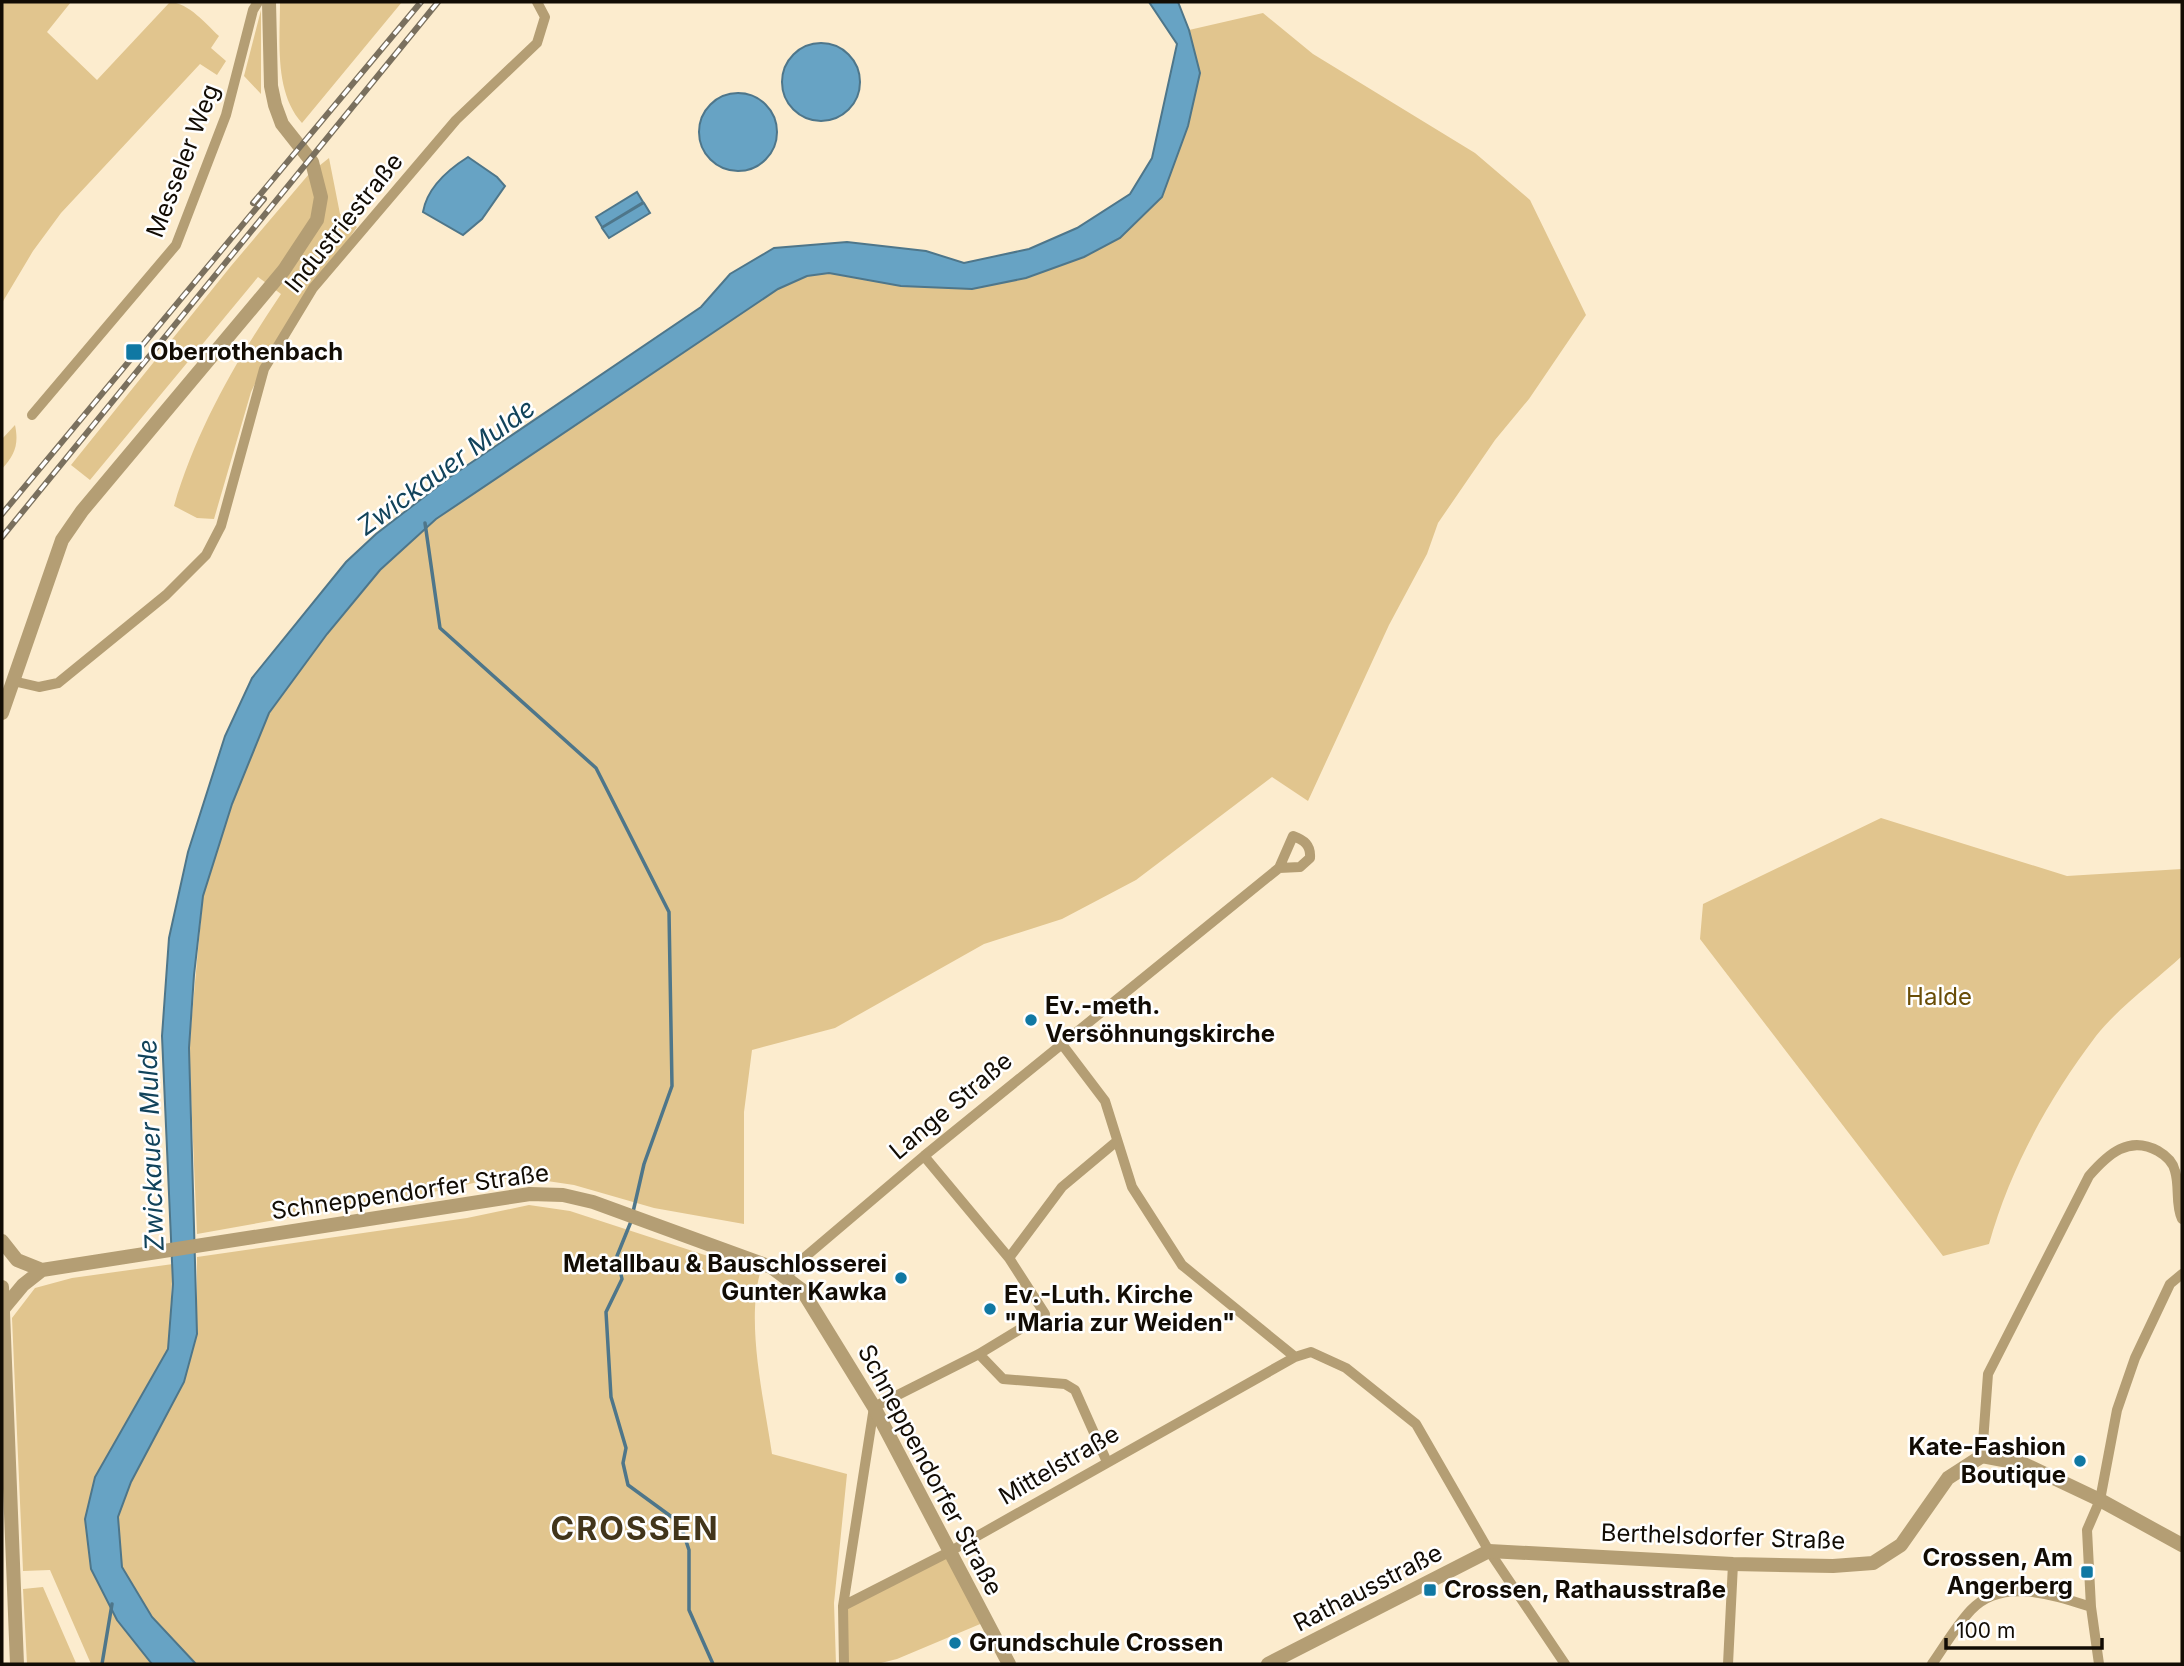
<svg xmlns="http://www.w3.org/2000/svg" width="2184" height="1666" font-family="Inter,sans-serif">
<rect width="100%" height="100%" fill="#fcecce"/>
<path fill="#e1c58e" d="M2,2h69l-24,30 50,48 73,-78c19,1 36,22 49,34l-8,12 15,13 -9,14 -17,-11 -139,149 -28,38 -31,52z
M280,2h122l-100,121c-28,-31 -22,-82 -22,-121z
M261,10v84l-17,-18z
M1263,13l50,41 162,99 55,47 56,115 -57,84 -34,41 -57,83 -11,31 -38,71 -81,176 -36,-24 -136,103 -74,39 -78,25 -149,84 -83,22 -8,62v112l-90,-16 -80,-23 -47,-7 -41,2 -42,10 -247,44 -8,-186 14,-152 29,-92 37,-90 58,-80 53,-64 56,-51 342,-230 29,-13 22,-3 72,13 71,3 148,-51 80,-165 -11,-43z
M329,158l11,56 17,13 -84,119 -22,46 -37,127 -17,-1 -23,-12c23,-78 62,-145 107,-212l-23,-17 -168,203 -19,-15 160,-199 78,-92z
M15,425c4,19 0,30 -13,44v-30z
M1881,818l186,58 115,-7v87c-26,24 -64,52 -86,80 -47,62 -86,133 -107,208l-46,12 -243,-317 3,-35z
M529,1205l41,6 190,62c-14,53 4,126 12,181l75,20 -13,129 2,61h-640l-44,-47 -31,-50 -3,-50 13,-35 53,-100 13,-48v-77l270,-39z
M173,1264l-5,86 -73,127 22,143 35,44h-61l-41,-94 -27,1 -11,-253 23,-30 37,-10z
M949,1552l36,70 -88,37 -20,5h-33l-1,-58z
M43,1587l33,76v1h-49l-4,-75z"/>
<path fill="#67a3c4" stroke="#4e768a" stroke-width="2" d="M1149,2h29l11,28 11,43 -12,53 -26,71 -42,41 -36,19 -58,21 -54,11 -71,-3 -72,-13 -22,3 -29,13 -342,230 -56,51 -53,64 -58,79 -37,91 -29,92 -9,79 -5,73 8,286 -13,48 -53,100 -13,35 4,50 30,50 44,47h-44l-35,-44 -26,-51 -6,-50 10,-42 73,-128 5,-65 -11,-248 7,-98 19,-86 37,-116 27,-58 94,-116 30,-28 74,-57 251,-170 29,-33 44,-26 73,-6 79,9 38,12 65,-14 48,-21 53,-34 22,-36 25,-114z
M782 82a39 39 0 1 1 78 0a39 39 0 1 1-78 0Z
M699 132a39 39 0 1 1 78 0a39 39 0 1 1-78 0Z
M468,157l29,20 8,9 -23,33 -19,16 -40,-23c4,-24 26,-43 45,-55z
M637,192l6,10 -41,25 -6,-10z
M644,203l6,10 -41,25 -7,-10z"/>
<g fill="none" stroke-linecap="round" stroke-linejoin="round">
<path stroke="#4e768a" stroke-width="3.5" d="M425,523l15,105 156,140 73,144 3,174 -28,78 -11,48
M632,1219l-15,37 5,23 -16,33 5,85 15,51 -3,15 5,22 52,38 9,27v60l24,54
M102,1664l10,-60"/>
<path stroke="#b49e74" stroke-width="10" d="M32,415l144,-170 50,-130 27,-105 5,-8
M13,681l26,6 19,-4 108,-88 40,-40 15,-29 43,-157 49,-81 143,-168 81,-77 8,-26 -8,-15
M1061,1043l44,58 27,86 50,78 113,92 16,-5 35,16 70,56 73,127 76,113
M1009,1258l53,-71 55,-46
M787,1276l18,-19 119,-101 355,-288 14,-32c11,4 18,9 17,22l-10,9 -21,1
M979,1354l24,25 62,5 10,6 32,72
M1982,1456l6,-82 101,-198c19,-22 40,-41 69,-25 7,4 15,11 17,20 5,16 0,33 7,48
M843,1606l106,-54 346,-195
M844,1664l-1,-58 31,-199 105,-53 66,-40 -36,-56 -85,-102
M1728,1664l5,-100
M1932,1664c12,-17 24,-38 39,-54 31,-33 83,-15 120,-3
M2099,1664l-8,-57 -4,-77 13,-30 17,-90 18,-52 35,-74 12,-10"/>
<path stroke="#b49e74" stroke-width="14" d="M2,713l60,-173 20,-29 202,-241 33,-50 4,-23 -9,-35 -30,-38 -7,-19 -4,-19 -2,-84
M2,1241l15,19 25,10
M2,1287l15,377
M3,1309l20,-24 19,-15 488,-76 33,1 30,7 178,65 31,23 72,117 135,257
M1268,1664l221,-113 244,13 100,2 40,-3 28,-18 47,-67 34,-22 42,8 76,36 82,45"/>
<defs>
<path id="rail" d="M253,203l168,-201
M2,514l262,-315
M2,537l436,-535"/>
</defs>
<use href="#rail" stroke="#7a705e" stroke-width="6"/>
<use href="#rail" stroke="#fff" stroke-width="3.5" stroke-dasharray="10" stroke-linecap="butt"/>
</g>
<g fill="#1078a3" stroke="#fff" stroke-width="2.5">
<rect x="125" y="343" width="18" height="18" rx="3.5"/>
<circle cx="1031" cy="1020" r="7"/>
<circle cx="901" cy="1278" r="7"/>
<circle cx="990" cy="1309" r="7"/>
<circle cx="2080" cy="1461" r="7"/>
<rect x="2080" y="1565" width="14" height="14" rx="3.5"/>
<rect x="1423" y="1583" width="14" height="14" rx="3.5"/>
<circle cx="955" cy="1643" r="7"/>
</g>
<g text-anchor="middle" stroke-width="5" stroke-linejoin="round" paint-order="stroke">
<g font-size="24" fill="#120c04" stroke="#fff">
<text transform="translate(183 161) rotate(-69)" y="8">Messeler Weg</text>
<text transform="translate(344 223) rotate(-51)" y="8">Industriestraße</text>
<text transform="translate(951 1106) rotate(-40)" y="8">Lange Straße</text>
<text transform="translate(410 1192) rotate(-8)" y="8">Schneppendorfer Straße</text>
<text transform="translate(1059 1465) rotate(-30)" y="8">Mittelstraße</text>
<text transform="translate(930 1470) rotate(62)" y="8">Schneppendorfer Straße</text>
<text transform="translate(1723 1537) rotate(2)" y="8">Berthelsdorfer Straße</text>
<text transform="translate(1368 1588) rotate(-27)" y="8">Rathausstraße</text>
</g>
<g font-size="24" font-weight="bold" fill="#120c04" stroke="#fff" text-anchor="start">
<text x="150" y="360">Oberrothenbach</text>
<text x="1045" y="1014">Ev.-meth.<tspan x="1045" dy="28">Versöhnungskirche</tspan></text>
<text x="887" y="1272" text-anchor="end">Metallbau &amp; Bauschlosserei<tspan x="887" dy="28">Gunter Kawka</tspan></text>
<text x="1004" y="1303">Ev.-Luth. Kirche<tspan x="1004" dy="28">"Maria zur Weiden"</tspan></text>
<text x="2066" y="1455" text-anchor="end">Kate-Fashion<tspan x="2066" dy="28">Boutique</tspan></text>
<text x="2073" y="1566" text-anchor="end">Crossen, Am<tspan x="2073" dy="28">Angerberg</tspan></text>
<text x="1444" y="1598">Crossen, Rathausstraße</text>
<text x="969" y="1651">Grundschule Crossen</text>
</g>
<g font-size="24" fill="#694d07" stroke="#fff">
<text x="1939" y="1005">Halde</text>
</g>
<g font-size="26" font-style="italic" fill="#11435b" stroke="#fff">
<text transform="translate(446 467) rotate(-36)" y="9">Zwickauer Mulde</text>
<text transform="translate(151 1145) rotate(-92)" y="9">Zwickauer Mulde</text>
</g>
<g font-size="32" font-weight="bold" letter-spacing="2" fill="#42351b" stroke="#fff">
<text x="635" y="1540">CROSSEN</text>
</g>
</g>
<rect width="2184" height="1666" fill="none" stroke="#120c04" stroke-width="7"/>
<path d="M1946 1638v10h156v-10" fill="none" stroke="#120c04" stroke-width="3.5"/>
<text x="1956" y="1638" font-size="21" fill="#120c04" stroke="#ffffff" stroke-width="5" paint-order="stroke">100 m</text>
</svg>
